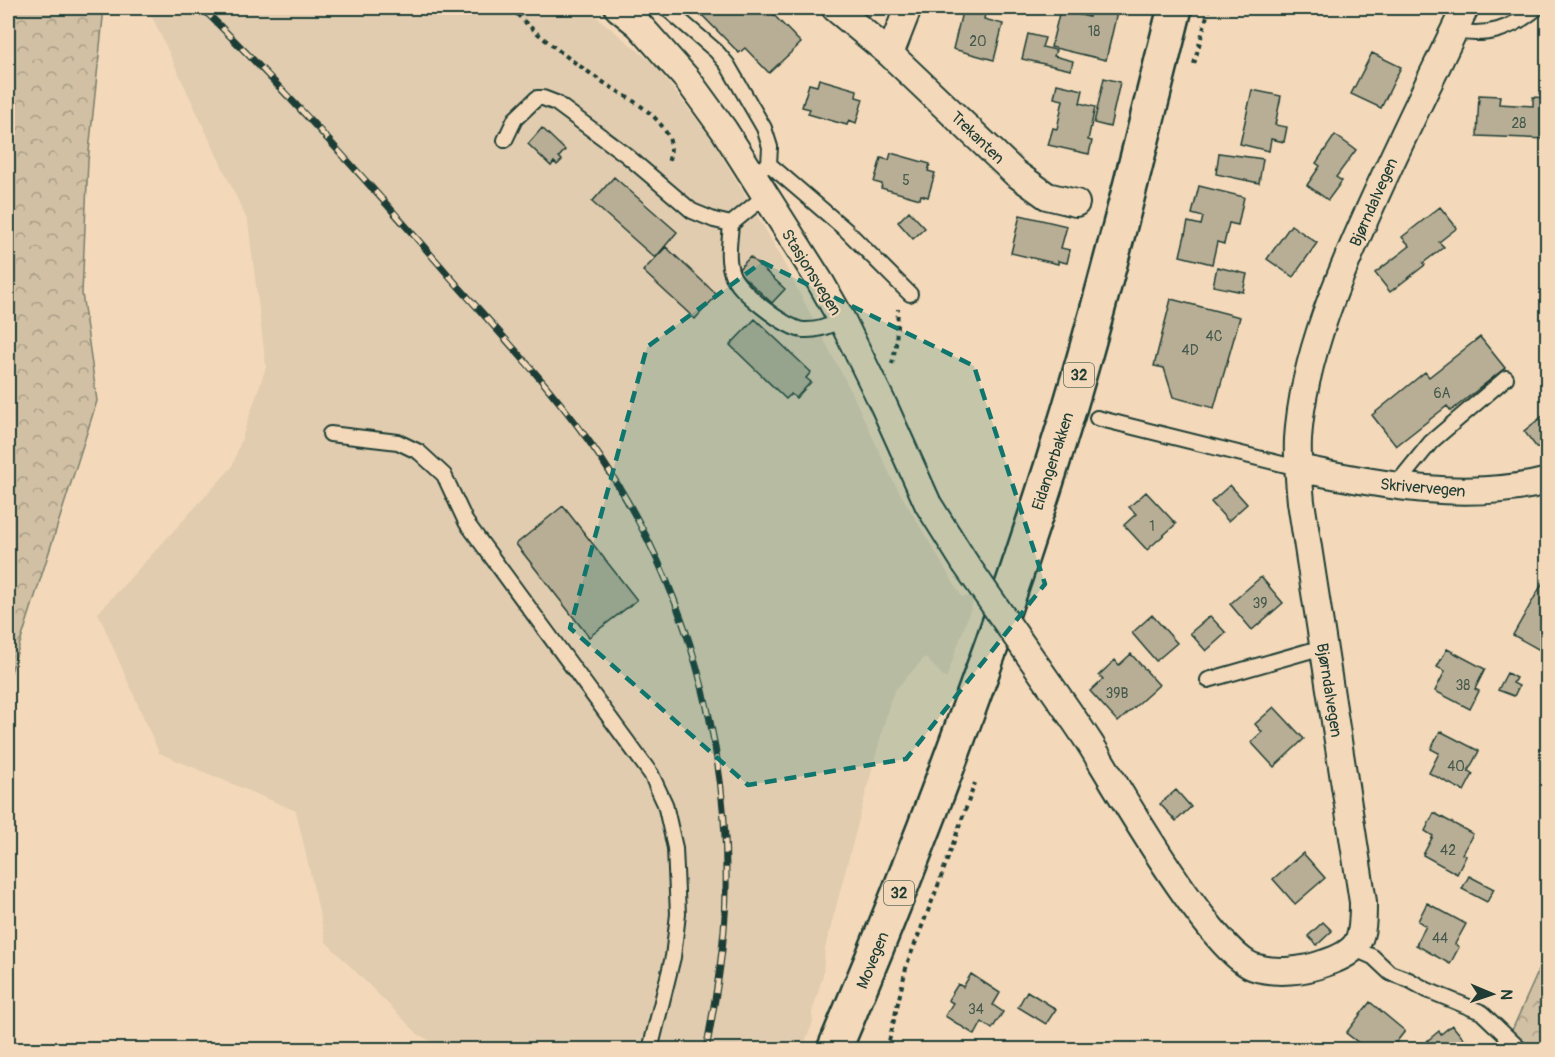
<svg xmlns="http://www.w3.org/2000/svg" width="1555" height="1057" font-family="Pangolin,sans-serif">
<defs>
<pattern id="forest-crowns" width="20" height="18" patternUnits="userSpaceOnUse" patternTransform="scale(1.5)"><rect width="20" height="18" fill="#d1c0a4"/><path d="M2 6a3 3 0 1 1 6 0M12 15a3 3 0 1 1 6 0" fill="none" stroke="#a99d86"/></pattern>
</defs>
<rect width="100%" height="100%" fill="#f3d9ba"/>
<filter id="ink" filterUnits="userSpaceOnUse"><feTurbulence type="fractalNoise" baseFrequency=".0167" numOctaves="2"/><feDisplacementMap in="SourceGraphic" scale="12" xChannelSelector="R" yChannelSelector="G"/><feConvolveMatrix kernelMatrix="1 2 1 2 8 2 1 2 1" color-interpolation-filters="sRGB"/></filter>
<g filter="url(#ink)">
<path fill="#e1ccaf" d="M148,8h438l68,56 57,74 60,101 82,156 40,86 69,116 13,-1 -29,83 -21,-22 -30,33 -5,11 -65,248 -2,26 -11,38 1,9 -11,28h-353l-30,-15 -93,-93 -30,-131 -137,-58 -61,-140 134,-146 34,-100 -18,-145z"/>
<path fill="url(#forest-crowns)" stroke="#787e6c" stroke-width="1.5" d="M8,8h96l-16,153 -6,132 15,108 -88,277h-1z
M1547,952v97l-61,1 23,-13z"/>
<path fill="#b8ae95" stroke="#1f3d34" stroke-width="1.5" d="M706,8h61l34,35 -32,30 -24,-25 -6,5 -39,-40z
M963,8h23l-2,11 19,5 -9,36 -41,-11z
M1089,8h29l-12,52 -55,-13 9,-37 29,7z
M1251,8h21l-1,4z
M1028,34l17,4 -3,9 14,3 -2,6 19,5 -2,9 -49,-11z
M1372,53l29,14 -20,41 -30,-14z
M1104,78l16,4 -10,45 -16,-4z
M819,79l38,11 -1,7 7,2 -7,24 -7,-3 -2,5 -39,-11 2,-5 -8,-2 7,-23 8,2z
M1057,84l26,6 -3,13 15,4 -7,33 4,1 -3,13 -41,-9 5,-17 4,1 6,-29 -9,-2z
M1252,90l29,6 -6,29 12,2 -3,15 -13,-3 -2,12 -29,-7z
M1479,95l21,1 -1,8 34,2v-9l15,1v41l-71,-3z
M542,128l23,22 -6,7 3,3 -5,5 -3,-3 -3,4 -23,-22z
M1335,135l21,15 -20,27 6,4 -14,19 -21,-15 13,-19 -4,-3z
M891,153l39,11 -2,7 7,2 -7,24 -7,-2 -1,4 -39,-11 1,-4 -8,-2 7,-24 8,2z
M1219,153l44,6 -4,24 -43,-9z
M614,177l63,55 -22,26 -63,-56z
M1199,186l45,11 -6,28 -9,-2 -5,21 -7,-2 -5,22 -32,-8 8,-34 13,3 2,-8 -11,-3z
M1440,207l17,21 -18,14 5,5 -21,16 2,2 -35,27 -15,-19 35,-27 -8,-9z
M909,211l16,17 -12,11 -15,-17z
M1020,215l47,11 -6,22 9,2 -3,13 -9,-2v3l-47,-11z
M1291,225l26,18 -24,34 -26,-18z
M666,247l51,48 -22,24 -52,-48z
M750,257l35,32 -13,14 -35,-32z
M1217,267l30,7 -4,18 -30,-6z
M1171,299l69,18 -26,91 -41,-11 -9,-29 -10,-2z
M755,319l56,53 -5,6 5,4 -15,16 -5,-4 -5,5 -56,-54z
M1480,337l25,31 -54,43 -4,-5 -51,40 -24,-31 53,-43 4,5z
M1548,412v28l-11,8 -13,-17z
M1230,485l17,19 -19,17 -17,-19z
M1146,492l30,32 -29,26 -23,-25 12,-11 -7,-7z
M563,506l74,94 -48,37 -73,-93z
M1261,577l22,26 -31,27 -22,-26z
M1546,577l2,1 -1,76 -34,-19z
M1152,615l25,28 -21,18 -24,-28z
M1210,616l16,17 -20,18 -16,-18z
M1447,649l38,20 -10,20 4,2 -9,18 -35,-18 10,-20 -8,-4z
M1131,654l28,31 -41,37 -28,-31 13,-12 -4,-4 16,-15 4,5z
M1507,673l9,5 -3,5 6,3 -5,10 -16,-6z
M1274,707l30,32 -30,28 -23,-25 11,-10 -7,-8z
M1440,731l39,20 -11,20 5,3 -9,17 -35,-18 10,-20 -8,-4z
M1176,790l15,17 -15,14 -16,-17z
M1434,813l39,21 -11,20 4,2 -9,18 -34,-19 10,-19 -8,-5z
M1303,853l22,25 -30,26 -22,-25z
M1469,876l25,13 -7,13 -25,-13z
M1427,903l39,21 -11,20 4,3 -9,17 -34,-19 10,-19 -8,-5z
M1323,922l9,9 -15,14 -9,-9z
M971,974l29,19 -7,12 10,7 -11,17 -10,-7 -7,13 -30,-19 8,-13 -5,-3 10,-16 5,3z
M1027,991l29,18 -10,15 -28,-17z
M1370,1002l35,29 -15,19h-22l-22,-17z
M1452,1025l15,18 -9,7h-24l-7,-9 12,-10 2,3z"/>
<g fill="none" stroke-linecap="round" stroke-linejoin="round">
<defs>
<path id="service" d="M666,8l50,43 11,13 37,64 6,19 -1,17 -17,11
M1454,31c34,6 56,-1 83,-23
M505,140l10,-21 22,-21h6l13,5 69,51 67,57 22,9 17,4 34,-28
M769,164l77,66 64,64
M731,224c-1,16 -5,34 1,50 6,17 53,54 71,56 15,1 25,-4 39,-10
M1097,418l201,50
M330,434l68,8 21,10 25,23 22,47 185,252 14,30 10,44 3,66 -5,43 -23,93
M1396,485l35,-43 75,-64
M1208,680l115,-33
M1355,949l18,8 17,16 19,7 18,10 54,22 40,38"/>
<path id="minor" d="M618,8l21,17 48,54 37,51 97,153 21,37 42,86 44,98 37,59
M835,8l55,46 125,119 32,23 29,7
M890,54l18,-46
M1298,468c81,17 169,34 250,13
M1050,685c14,20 28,40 41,60 27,44 121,208 163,222 22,7 50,4 71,-4 37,-12 38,-25 38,-61l-62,-400c-2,-21 -4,-42 -3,-63 5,-83 43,-168 77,-242 29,-64 60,-127 90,-189"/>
<path id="primary" d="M834,1050c89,-209 168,-421 234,-637 40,-134 73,-270 107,-405"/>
</defs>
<use href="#service" stroke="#1f3d34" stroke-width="18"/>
<use href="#minor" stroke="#1f3d34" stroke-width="30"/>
<use href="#primary" stroke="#1f3d34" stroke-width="38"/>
<path stroke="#1f3d34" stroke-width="4" stroke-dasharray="4.5 4.5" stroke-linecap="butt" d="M511,8c25,27 58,51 89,72 23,16 54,29 67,54 6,10 4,21 0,31
M1194,64l15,-56
M892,364l4,-19 2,-36
M887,1050l20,-86 29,-73 39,-108"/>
<use href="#service" stroke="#f3d9ba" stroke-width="14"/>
<use href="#minor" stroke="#f3d9ba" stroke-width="26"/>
<use href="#primary" stroke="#f3d9ba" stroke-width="33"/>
<defs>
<path id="rail" d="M202,8c87,86 169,177 249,270 51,58 105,114 149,179 85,127 129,281 126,435 -1,53 -10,105 -20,158"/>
</defs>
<use href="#rail" stroke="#1f3d34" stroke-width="7"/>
<use href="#rail" stroke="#f3d9ba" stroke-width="4.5" stroke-dasharray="14" stroke-linecap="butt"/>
<defs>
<path id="minor-bridge" d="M965,563l85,122"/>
</defs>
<use href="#minor-bridge" stroke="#1f3d34" stroke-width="30" stroke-linecap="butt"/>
<use href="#minor-bridge" stroke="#f3d9ba" stroke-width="26"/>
</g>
</g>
<path fill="#0f766e" fill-opacity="0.2" stroke="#0f766e" stroke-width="4.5" stroke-dasharray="12 8" stroke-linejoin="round" d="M762,262l212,104 71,218 -139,175 -158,26 -178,-157 77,-281z"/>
<g text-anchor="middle" stroke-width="4.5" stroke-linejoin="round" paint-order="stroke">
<g font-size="14" fill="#45594c">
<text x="1094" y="36">18</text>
<text x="978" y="46">20</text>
<text x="1519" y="128">28</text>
<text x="906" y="185">5</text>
<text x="1214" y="341">4C</text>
<text x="1190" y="355">4D</text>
<text x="1442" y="398">6A</text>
<text x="1152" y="531">1</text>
<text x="1260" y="608">39</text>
<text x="1463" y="690">38</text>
<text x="1117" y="698">39B</text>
<text x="1456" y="771">40</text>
<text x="1448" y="855">42</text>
<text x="1440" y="943">44</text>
<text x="976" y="1014">34</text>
</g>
<g fill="#f3d9ba" stroke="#5f6c5c" stroke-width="1.5">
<rect x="1064" y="363" width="30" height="24" rx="4.5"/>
<rect x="884" y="881" width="30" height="24" rx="4.5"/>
</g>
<g font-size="15" font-weight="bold" fill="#1f3d34">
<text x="1079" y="380">32</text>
<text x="899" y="898">32</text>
</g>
<g font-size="16" fill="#1f3d34" stroke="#f3d9ba">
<text transform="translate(978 137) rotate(44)" y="6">Trekanten</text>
<text transform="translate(1373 202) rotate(-66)" y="6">Bjørndalvegen</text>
<text transform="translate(812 272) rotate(58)" y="6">Stasjonsvegen</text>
<text transform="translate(1052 461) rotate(-72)" y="6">Eidangerbakken</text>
<text transform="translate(1423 487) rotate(5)" y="6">Skrivervegen</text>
<text transform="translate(1330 690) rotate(81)" y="6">Bjørndalvegen</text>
<text transform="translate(872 960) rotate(-68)" y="6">Movegen</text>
</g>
</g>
<rect width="1555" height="1057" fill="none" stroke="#f3d9ba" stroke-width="30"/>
<rect x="15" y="15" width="1525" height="1027" fill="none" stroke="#1f3d34" stroke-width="2" filter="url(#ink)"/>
<g transform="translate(1492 994) rotate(92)" stroke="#f3d9ba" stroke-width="4.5" paint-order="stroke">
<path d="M0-4.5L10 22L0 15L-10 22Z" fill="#1f3d34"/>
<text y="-9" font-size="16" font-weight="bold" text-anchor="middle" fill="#1f3d34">N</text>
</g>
</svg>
